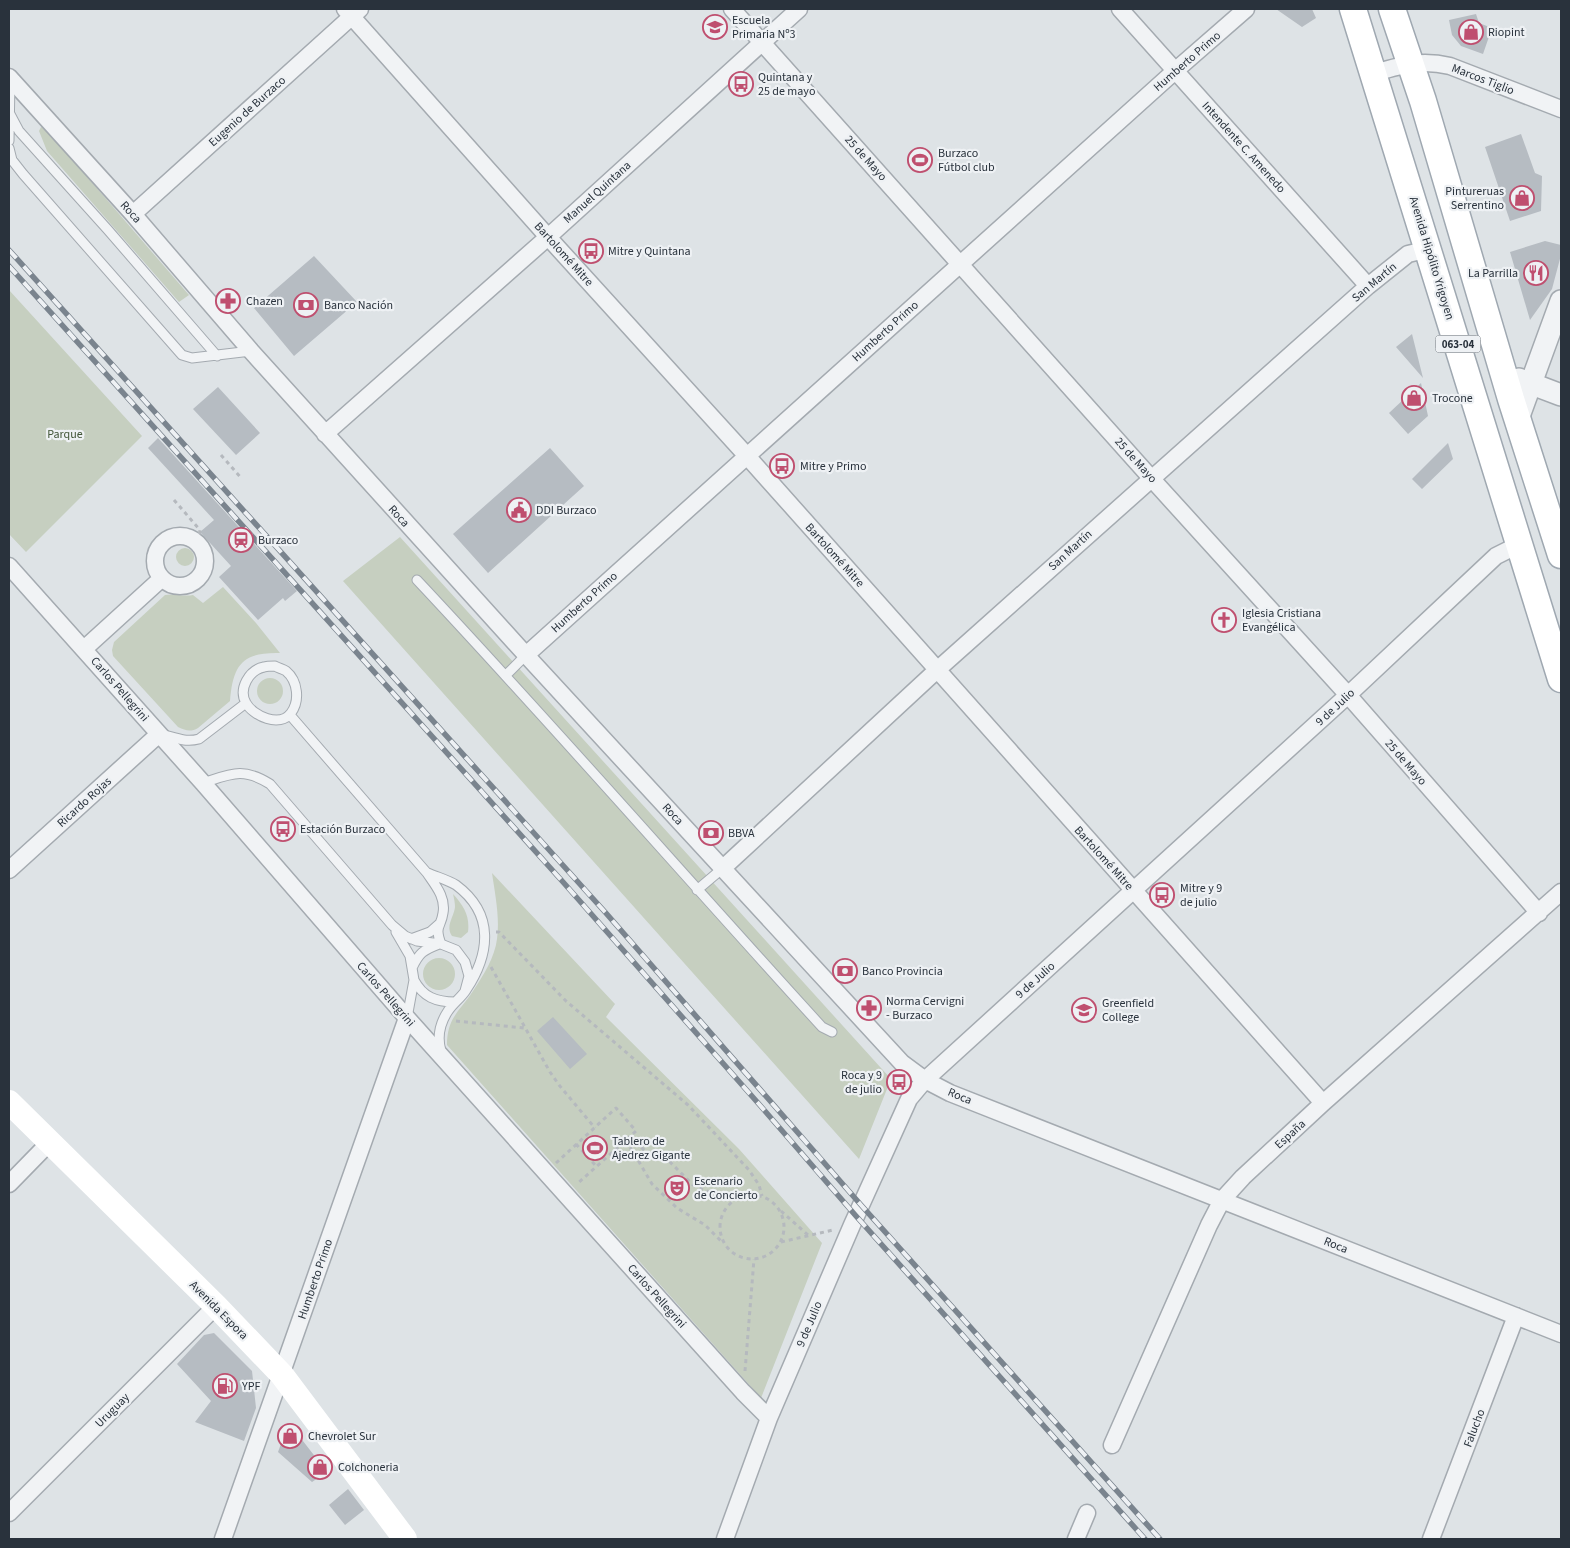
<svg xmlns="http://www.w3.org/2000/svg" width="1570" height="1548" font-family="'Source Sans 3',sans-serif">
<rect width="100%" height="100%" fill="#dee3e6"/>
<path fill="#c6cfc0" d="M41,127l4,1 144,167 -10,7 -132,-151 -8,-20z
M9,290l133,146 -116,116 -17,-18z
M400,537l491,542 -32,80 -516,-578z
M176 557a9 9 0 1 1 18 0a9 9 0 1 1-18 0Z
M223,587l33,36 24,30c-38,-1 -47,12 -50,48l-32,27c-7,4 -12,3 -20,-1l-65,-71 -1,-6 2,-8 51,-47c9,-2 18,2 28,0l10,8z
M257 691a13 13 0 1 1 26 0a13 13 0 1 1-26 0Z
M492,873l123,131 -9,13 133,132 83,94 -61,155 -314,-353c0,-27 12,-33 26,-54 10,-15 22,-34 24,-52 3,-22 -2,-45 -5,-66z
M453,894c11,12 17,22 15,38l-7,6 -9,-2c-7,-10 2,-19 3,-29 0,-4 -1,-9 -2,-13z
M423 974a16 16 0 1 1 32 0a16 16 0 1 1-32 0Z"/>
<path fill="#b6bcc2" d="M1276,9h36l4,9 -14,9z
M1476,14l3,9 13,5 -9,26 -22,-8 -9,-11 -3,-15z
M1521,134l14,39 7,3 -1,35 -31,10 -25,-74z
M1545,241l16,4v10l-9,34 -22,31 -20,-68z
M314,256l43,46 -63,54 -40,-48z
M1412,334l11,44 -27,-31z
M1421,383l7,33 -20,18 -19,-21z
M218,387l42,46 -24,22 -43,-46z
M158,438l139,153 -12,10 -2,-3 -25,22 -39,-43 12,-11 -31,-34 14,-12 -66,-72z
M1448,443l5,16 -31,30 -10,-10z
M550,448l34,38 -96,87 -35,-39z
M553,1017l34,37 -17,15 -33,-38z
M214,1333l38,38 4,37 -12,33 -49,-19 16,-21 -34,-37 27,-29z
M296,1432l31,40 -15,10 -34,-30 7,-19z
M348,1489l16,21 -19,15 -16,-20z"/>
<g fill="none" stroke-linecap="round" stroke-linejoin="round">
<defs>
<path id="service" d="M10,114l9,17 89,99 109,126
M9,141l1,-62
M9,148l3,12 11,14 159,181 10,3 59,-7
M417,580c138,147 270,299 405,447l10,5
M275,666c3,2 8,3 11,5 12,10 14,30 5,42 -11,15 -38,3 -45,-10 -8,-14 3,-33 18,-36 3,-1 8,-1 11,-1z
M506,675l20,-20
M290,715l137,158c8,12 19,24 16,40 -2,15 -9,12 -2,31
M162,735c15,2 22,8 37,4l47,-36
M203,783c28,-9 40,-16 67,1l122,141 13,11 12,5 24,3 15,6 9,12 4,14 -4,15
M428,873c9,4 20,7 28,12 39,29 34,69 10,105 -5,8 -13,13 -18,21 -8,12 -11,26 -7,40
M697,890l26,-22
M396,932l14,24 4,24 -7,38
M411,939l19,-7 9,-8
M412,968c7,-15 11,-18 27,-24
M414,980c9,17 22,22 41,22"/>
<path id="minor" d="M345,9l203,228 199,219 576,647
M732,9l419,469 197,217 191,218
M1120,9l248,277
M1374,73c28,-8 47,-14 76,-7l111,43
M9,77l124,137 118,137 275,304 376,408 23,17 25,13 611,241
M133,214l227,-205
M325,434l223,-197 251,-228
M155 561a25 25 0 1 1 50 0a25 25 0 1 1-50 0Z
M9,566l194,217 204,235 336,374 26,26
M84,649l77,-70
M526,655l650,-585 70,-61
M723,868l214,-198 431,-384 40,-32 21,-5
M9,870l150,-136
M9,1184l41,-42
M1112,1445l97,-220 13,-25 21,-23 80,-74 238,-211
M9,1513l207,-207
M223,1539l184,-521
M725,1539l44,-121 83,-193 57,-126 16,-19 423,-385 148,-139 22,-11
M1076,1539l11,-26
M1431,1539l85,-223"/>
<path id="tertiary" d="M1519,379l42,16
M1518,419l43,-118"/>
<path id="primary" d="M1353,9c71,223 137,447 208,670
M1392,9l31,92 88,298 50,156"/>
</defs>
<use href="#service" stroke="#a4aab0" stroke-width="11"/>
<use href="#minor" stroke="#a4aab0" stroke-width="19"/>
<use href="#tertiary" stroke="#a4aab0" stroke-width="24"/>
<use href="#primary" stroke="#9fa8b1" stroke-width="29"/>
<path stroke="#b5b9be" stroke-width="3" stroke-dasharray="4 4" stroke-linecap="butt" d="M221,455l21,24
M174,500l26,30 -2,14
M496,932h3l67,69 122,104 61,65 10,15 3,11
M491,967l59,105 9,13 36,43
M456,1021l68,7
M630,1136l15,15 19,7 5,3 24,24 16,7 34,3
M625,1141l7,9 20,34 25,24 28,17 16,16
M576,1144l21,23
M556,1163l60,-55 20,23 -59,53
M720 1227a32 32 0 1 1 64 0a32 32 0 1 1-64 0Z
M781,1211l27,24
M781,1242l52,-12
M745,1371l9,-112"/>
<use href="#service" stroke="#f1f3f5" stroke-width="9"/>
<use href="#minor" stroke="#f1f3f5" stroke-width="16"/>
<use href="#tertiary" stroke="#f1f3f5" stroke-width="21"/>
<path stroke="#fff" stroke-width="24" d="M9,1102l207,204 66,69 123,164"/>
<use href="#primary" stroke="#fff" stroke-width="26"/>
<defs>
<path id="rail" d="M9,250l596,662 256,293 299,334
M9,266l554,616 195,221 98,113 289,323"/>
</defs>
<use href="#rail" stroke="#7a848e" stroke-width="5.5"/>
<use href="#rail" stroke="#eef1f4" stroke-width="4" stroke-dasharray="11" stroke-linecap="butt"/>
</g>
<defs>
<symbol id="school-ring" viewBox="-11 -11 22 22"><circle r="9.5" fill="#eef1f4" stroke="#bf4f6f" stroke-width="1.5"/><path d="M0-5L7-2L0 1L-7-2ZM-4 1L0 2.5L4 1V4Q0 6-4 4Z" fill="#bf4f6f"/></symbol>
<symbol id="shop-ring" viewBox="-11 -11 22 22"><circle r="9.5" fill="#eef1f4" stroke="#bf4f6f" stroke-width="1.5"/><path d="M-5-2.5h2.3a2.7 3.5 0 0 1 5.4 0H5L5.5 6h-11ZM-1.5-2.5h3a1.5 2.3 0 0 0-3 0Z" fill="#bf4f6f"/></symbol>
<symbol id="bus-ring" viewBox="-11 -11 22 22"><circle r="9.5" fill="#eef1f4" stroke="#bf4f6f" stroke-width="1.5"/><path d="M-5-6H5V4H4V6H2V4H-2V6H-4V4H-5ZM-3.5-4V0h7V-4ZM-3.5 1.2v1.5H-2V1.2ZM2 1.2v1.5H3.5V1.2Z" fill="#bf4f6f"/></symbol>
<symbol id="stadium-ring" viewBox="-11 -11 22 22"><circle r="9.5" fill="#eef1f4" stroke="#bf4f6f" stroke-width="1.5"/><path d="M0-5a6.5 5 0 1 0 0 10a6.5 5 0 1 0 0-10ZM-3.5-1.8h7v3.6h-7Z" fill="#bf4f6f"/></symbol>
<symbol id="restaurant-ring" viewBox="-11 -11 22 22"><circle r="9.5" fill="#eef1f4" stroke="#bf4f6f" stroke-width="1.5"/><path d="M-5-6h1v4h1v-4h1v4h1v-4h1v5L-1.5 .5V6h-2V.5L-5-1ZM5-6V6H3V1.5H1.5Q1.5-4 5-6Z" fill="#bf4f6f"/></symbol>
<symbol id="pharmacy-ring" viewBox="-11 -11 22 22"><circle r="9.5" fill="#eef1f4" stroke="#bf4f6f" stroke-width="1.5"/><path d="M-2-6h4v4h4v4h-4v4h-4v-4h-4v-4h4Z" fill="#bf4f6f"/></symbol>
<symbol id="bank-ring" viewBox="-11 -11 22 22"><circle r="9.5" fill="#eef1f4" stroke="#bf4f6f" stroke-width="1.5"/><path d="M-6-4H6V4H-6ZM0-2.3a2.3 2.3 0 1 0 0 4.6a2.3 2.3 0 1 0 0-4.6Z" fill="#bf4f6f"/></symbol>
<symbol id="civic-ring" viewBox="-11 -11 22 22"><circle r="9.5" fill="#eef1f4" stroke="#bf4f6f" stroke-width="1.5"/><path d="M-.6-6.5H3V-4.5H.6V-3L4-1V1h2V6H-6V1h2V-1L-.6-3ZM-1.2 2.5V6h2.4V2.5Z" fill="#bf4f6f"/></symbol>
<symbol id="station-ring" viewBox="-11 -11 22 22"><circle r="9.5" fill="#eef1f4" stroke="#bf4f6f" stroke-width="1.5"/><path d="M-3-6H3Q5-6 5-4V2Q5 4 3 4L4.5 6H3L1.5 4h-3L-3 6H-4.5L-3 4Q-5 4-5 2V-4Q-5-6-3-6ZM-3.5-4v3h7v-3ZM-3.5 1v1.5H-2V1ZM2 1v1.5H3.5V1Z" fill="#bf4f6f"/></symbol>
<symbol id="church-ring" viewBox="-11 -11 22 22"><circle r="9.5" fill="#eef1f4" stroke="#bf4f6f" stroke-width="1.5"/><path d="M-1.2-6h2.4v3.5h3.3v2.4h-3.3V6h-2.4V-.1h-3.3v-2.4h3.3Z" fill="#bf4f6f"/></symbol>
<symbol id="theatre-ring" viewBox="-11 -11 22 22"><circle r="9.5" fill="#eef1f4" stroke="#bf4f6f" stroke-width="1.5"/><path d="M-5-5.5Q0-4 5-5.5V0Q5 5 0 6Q-5 5-5 0ZM-3.3-2.5H-1v1.5H-3.3ZM1-2.5H3.3v1.5H1ZM-2.8 1Q0 5.5 2.8 1Z" fill="#bf4f6f"/></symbol>
<symbol id="fuel-ring" viewBox="-11 -11 22 22"><circle r="9.5" fill="#eef1f4" stroke="#bf4f6f" stroke-width="1.5"/><path d="M-5.5-6h7V0h2V4h1.3V-2.5L3-4.5l.8-.8L6-3V5H2.5V1h-1V6h-7ZM-4.2-4.7v3.2H.2V-4.7Z" fill="#bf4f6f"/></symbol>
</defs>
<g fill-rule="evenodd">
<use href="#school-ring" x="701" y="13" width="28" height="28"/>
<use href="#shop-ring" x="1457" y="18" width="28" height="28"/>
<use href="#bus-ring" x="727" y="70" width="28" height="28"/>
<use href="#stadium-ring" x="906" y="146" width="28" height="28"/>
<use href="#shop-ring" x="1508" y="184" width="28" height="28"/>
<use href="#bus-ring" x="577" y="237" width="28" height="28"/>
<use href="#restaurant-ring" x="1522" y="259" width="28" height="28"/>
<use href="#pharmacy-ring" x="214" y="287" width="28" height="28"/>
<use href="#bank-ring" x="292" y="291" width="28" height="28"/>
<use href="#shop-ring" x="1400" y="384" width="28" height="28"/>
<use href="#bus-ring" x="768" y="452" width="28" height="28"/>
<use href="#civic-ring" x="505" y="496" width="28" height="28"/>
<use href="#station-ring" x="227" y="526" width="28" height="28"/>
<use href="#church-ring" x="1210" y="606" width="28" height="28"/>
<use href="#bus-ring" x="269" y="815" width="28" height="28"/>
<use href="#bank-ring" x="697" y="819" width="28" height="28"/>
<use href="#bus-ring" x="1148" y="881" width="28" height="28"/>
<use href="#bank-ring" x="831" y="957" width="28" height="28"/>
<use href="#pharmacy-ring" x="855" y="994" width="28" height="28"/>
<use href="#school-ring" x="1070" y="996" width="28" height="28"/>
<use href="#bus-ring" x="885" y="1068" width="28" height="28"/>
<use href="#stadium-ring" x="581" y="1134" width="28" height="28"/>
<use href="#theatre-ring" x="663" y="1174" width="28" height="28"/>
<use href="#fuel-ring" x="211" y="1372" width="28" height="28"/>
<use href="#shop-ring" x="276" y="1422" width="28" height="28"/>
<use href="#shop-ring" x="306" y="1453" width="28" height="28"/>
</g>
<g text-anchor="middle" stroke-width="4.5" stroke-linejoin="round" paint-order="stroke">
<rect fill="#eef1f4" stroke="#646b73" stroke-width="1" x="1435.5" y="335.5" width="45" height="17" rx="4"/>
<g font-size="11" font-weight="bold" fill="#29323c">
<text x="1458" y="348">063-04</text>
</g>
<g font-size="12" fill="#29323c" stroke="#eef1f4" text-anchor="start">
<text x="732" y="24">Escuela<tspan x="732" dy="14">Primaria Nº3</tspan></text>
<text x="1488" y="36">Riopint</text>
<text x="758" y="81">Quintana y<tspan x="758" dy="14">25 de mayo</tspan></text>
<text x="938" y="157">Burzaco<tspan x="938" dy="14">Fútbol club</tspan></text>
<text x="1504" y="195" text-anchor="end">Pintureruas<tspan x="1504" dy="14">Serrentino</tspan></text>
<text x="608" y="255">Mitre y Quintana</text>
<text x="1518" y="277" text-anchor="end">La Parrilla</text>
<text x="246" y="305">Chazen</text>
<text x="324" y="309">Banco Nación</text>
<text x="1432" y="402">Trocone</text>
<text x="800" y="470">Mitre y Primo</text>
<text x="536" y="514">DDI Burzaco</text>
<text x="258" y="544">Burzaco</text>
<text x="1242" y="617">Iglesia Cristiana<tspan x="1242" dy="14">Evangélica</tspan></text>
<text x="300" y="833">Estación Burzaco</text>
<text x="728" y="837">BBVA</text>
<text x="1180" y="892">Mitre y 9<tspan x="1180" dy="14">de julio</tspan></text>
<text x="862" y="975">Banco Provincia</text>
<text x="886" y="1005">Norma Cervigni<tspan x="886" dy="14">- Burzaco</tspan></text>
<text x="1102" y="1007">Greenfield<tspan x="1102" dy="14">College</tspan></text>
<text x="882" y="1079" text-anchor="end">Roca y 9<tspan x="882" dy="14">de julio</tspan></text>
<text x="612" y="1145">Tablero de<tspan x="612" dy="14">Ajedrez Gigante</tspan></text>
<text x="694" y="1185">Escenario<tspan x="694" dy="14">de Concierto</tspan></text>
<text x="242" y="1390">YPF</text>
<text x="308" y="1440">Chevrolet Sur</text>
<text x="338" y="1471">Colchoneria</text>
</g>
<g font-size="12" fill="#29323c" stroke="#eef1f4">
<text transform="translate(1187 61) rotate(-41)" y="4">Humberto Primo</text>
<text transform="translate(1483 79) rotate(21)" y="4">Marcos Tiglio</text>
<text transform="translate(247 111) rotate(-42)" y="4">Eugenio de Burzaco</text>
<text transform="translate(1244 147) rotate(48)" y="4">Intendente C. Amenedo</text>
<text transform="translate(866 158) rotate(48)" y="4">25 de Mayo</text>
<text transform="translate(597 192) rotate(-42)" y="4">Manuel Quintana</text>
<text transform="translate(131 212) rotate(48)" y="4">Roca</text>
<text transform="translate(564 254) rotate(48)" y="4">Bartolomé Mitre</text>
<text transform="translate(1432 258) rotate(73)" y="4">Avenida Hipólito Yrigoyen</text>
<text transform="translate(1374 282) rotate(-40)" y="4">San Martín</text>
<text transform="translate(885 331) rotate(-42)" y="4">Humberto Primo</text>
<text transform="translate(1136 460) rotate(48)" y="4">25 de Mayo</text>
<text transform="translate(399 516) rotate(48)" y="4">Roca</text>
<text transform="translate(1070 550) rotate(-42)" y="4">San Martín</text>
<text transform="translate(835 555) rotate(48)" y="4">Bartolomé Mitre</text>
<text transform="translate(584 602) rotate(-42)" y="4">Humberto Primo</text>
<text transform="translate(120 689) rotate(49)" y="4">Carlos Pellegrini</text>
<text transform="translate(1335 707) rotate(-43)" y="4">9 de Julio</text>
<text transform="translate(1406 762) rotate(49)" y="4">25 de Mayo</text>
<text transform="translate(84 802) rotate(-42)" y="4">Ricardo Rojas</text>
<text transform="translate(673 814) rotate(47)" y="4">Roca</text>
<text transform="translate(1104 858) rotate(48)" y="4">Bartolomé Mitre</text>
<text transform="translate(1035 980) rotate(-42)" y="4">9 de Julio</text>
<text transform="translate(386 994) rotate(49)" y="4">Carlos Pellegrini</text>
<text transform="translate(960 1096) rotate(23)" y="4">Roca</text>
<text transform="translate(1290 1134) rotate(-42)" y="4">España</text>
<text transform="translate(1336 1245) rotate(22)" y="4">Roca</text>
<text transform="translate(315 1279) rotate(-71)" y="4">Humberto Primo</text>
<text transform="translate(657 1296) rotate(48)" y="4">Carlos Pellegrini</text>
<text transform="translate(219 1310) rotate(45)" y="4">Avenida Espora</text>
<text transform="translate(809 1324) rotate(-67)" y="4">9 de Julio</text>
<text transform="translate(112 1410) rotate(-45)" y="4">Uruguay</text>
<text transform="translate(1474 1428) rotate(-69)" y="4">Falucho</text>
</g>
<g font-size="12" fill="#425638" stroke="#eef1f4">
<text x="65" y="438">Parque</text>
</g>
</g>
<rect width="1570" height="1548" fill="none" stroke="#29323c" stroke-width="20"/>
</svg>
